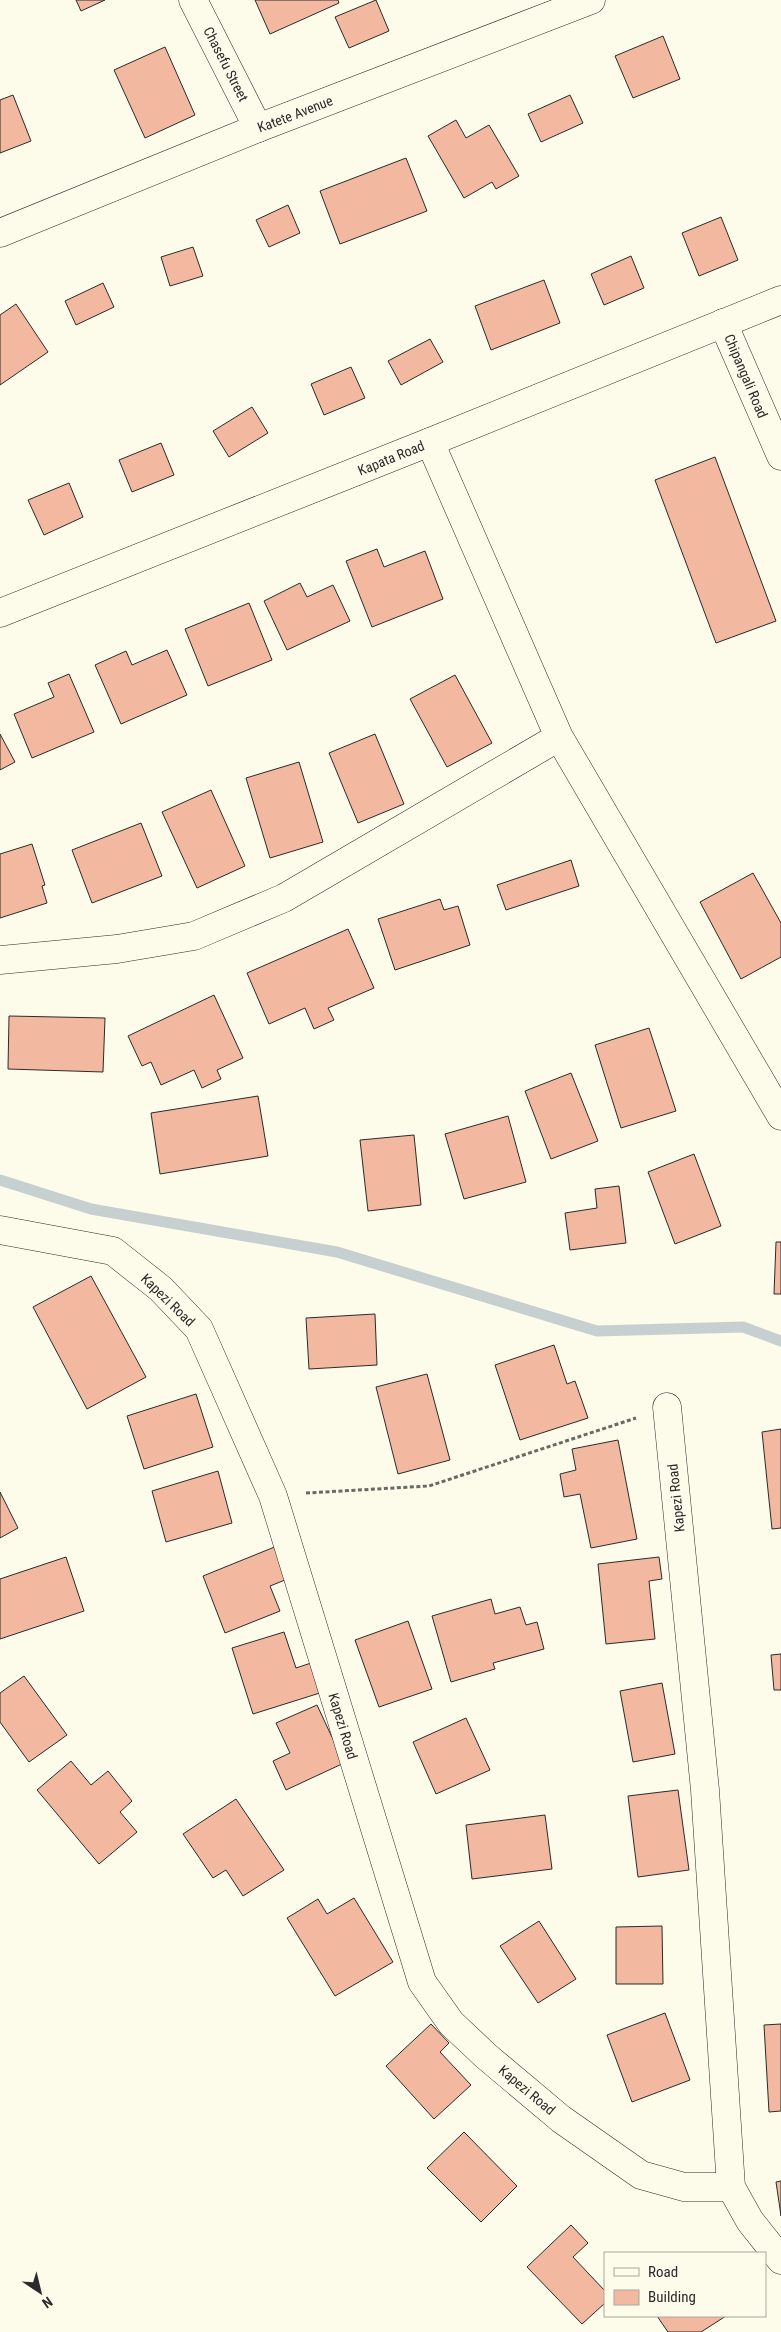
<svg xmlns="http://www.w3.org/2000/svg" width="781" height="2332" font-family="'Roboto Condensed',sans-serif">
<rect width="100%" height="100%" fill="#fdfbea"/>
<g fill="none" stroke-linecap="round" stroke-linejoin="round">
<path stroke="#c7d0d0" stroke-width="11" d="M0,1180l91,29 246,43 260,79 146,-4 38,14"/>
</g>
<path fill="#f2b8a0" stroke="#2b2b2b" d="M76,0h29l-24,11z
M255,0h83l1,3 -69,31z
M376,0l13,31 -40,17 -14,-31z
M663,36l17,43 -47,19 -18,-42z
M165,47l30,68 -50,23 -31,-68z
M13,95l18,46 -31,12v-53z
M570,95l13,28 -42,19 -13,-28z
M456,120l10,18 23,-13 30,51 -23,13 -4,-7 -28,16 -36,-62z
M406,158l21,53 -87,33 -20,-53z
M288,205l12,28 -31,14 -13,-27z
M721,217l17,43 -39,16 -17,-43z
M193,247l10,29 -33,10 -9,-29z
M631,256l13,32 -40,17 -13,-31z
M544,280l16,43 -69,27 -16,-44z
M103,283l11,24 -38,18 -11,-24z
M16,304l32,48 -48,33v-70z
M430,339l13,23 -42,23 -13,-24z
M351,367l14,31 -41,17 -13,-31z
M252,407l16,26 -39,24 -16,-26z
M161,443l13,32 -42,17 -13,-32z
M715,457l61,164 -60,22 -61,-163z
M69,483l14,34 -39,18 -16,-35z
M377,549l7,18 41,-16 18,48 -71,28 -26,-66z
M300,583l7,14 26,-12 17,36 -63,29 -23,-49z
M249,603l23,57 -64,26 -23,-57z
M167,650l20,45 -66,29 -26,-59 31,-14 6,14z
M69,674l25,58 -62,26 -18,-44 40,-17 -6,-14z
M455,675l37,68 -45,24 -37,-68z
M0,734l15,28 -15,8z
M375,734l29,70 -46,19 -29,-70z
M299,762l24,80 -53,16 -24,-80z
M211,790l34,76 -48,22 -35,-76z
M141,823l21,53 -70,27 -20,-53z
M32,844l13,41 -3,1 5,17 -47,15v-64z
M571,860l8,26 -73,24 -9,-25z
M753,873l28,50v34l-40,22 -41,-77z
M440,899l4,11 14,-4 12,39 -75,25 -17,-51z
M348,929l26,59 -46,20 6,12 -20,9 -9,-21 -36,16 -22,-51z
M214,995l29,63 -26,12 4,9 -19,9 -8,-18 -33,15 -10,-23 -9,4 -14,-30z
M9,1016l96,2 -2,54 -95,-3z
M649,1028l27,83 -55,17 -26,-83z
M571,1073l27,68 -47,18 -26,-68z
M258,1096l10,60 -108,18 -9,-61z
M508,1116l18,66 -62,17 -19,-65z
M414,1135l7,70 -53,6 -8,-71z
M694,1154l27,72 -46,18 -27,-72z
M619,1186l7,57 -56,7 -5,-37 32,-5 -2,-19z
M776,1242h5v52h-7z
M91,1276l55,101 -59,32 -54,-102z
M375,1314l2,51 -68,4 -3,-51z
M554,1345l13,39 8,-3 13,37 -68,22 -25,-75z
M427,1374l23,86 -52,14 -22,-87z
M196,1394l17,53 -69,22 -17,-53z
M781,1429v99l-9,1 -10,-97z
M618,1440l19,99 -46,9 -11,-54 -16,3 -4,-23 16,-4 -4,-21z
M218,1471l14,52 -66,19 -14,-51z
M0,1492l18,36 -18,10z
M277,1546l13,32 -20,8 10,25 -55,22 -22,-57z
M66,1557l18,54 -84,28v-60z
M659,1557l3,22 -13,2 6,58 -49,5 -8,-80z
M491,1599l4,15 25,-7 6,18 11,-3 7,27 -51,14 2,6 -44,13 -19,-66z
M408,1621l24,68 -53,18 -24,-67z
M284,1632l12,36 18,-6 9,30 -70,22 -21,-66z
M781,1654v36h-7l-3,-35z
M24,1676l43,59 -38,27 -29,-40v-29z
M662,1683l13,71 -42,8 -13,-71z
M317,1705l27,58 -58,27 -13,-29 17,-8 -14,-30z
M466,1718l24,52 -54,24 -23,-52z
M71,1761l20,24 17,-14 24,30 -12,11 17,20 -38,32 -62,-74z
M678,1790l11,80 -51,7 -10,-81z
M236,1799l48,71 -41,26 -17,-26 -13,8 -30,-44z
M545,1815l7,54 -80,10 -6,-54z
M354,1898l39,64 -58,34 -48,-78 31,-19 9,15z
M539,1921l37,58 -38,24 -38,-57z
M662,1926l1,58h-47v-57z
M665,2013l25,67 -58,22 -25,-67z
M431,2024l18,19 -9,9 31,33 -37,34 -48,-53z
M781,2024v87l-12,1 -5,-87z
M464,2132l53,54 -36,36 -54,-54z
M781,2181v35l-5,-34z
M571,2225l17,18 -15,14 32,34v12l-23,21 -55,-57z
M657,2316h69l-25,16h-33z"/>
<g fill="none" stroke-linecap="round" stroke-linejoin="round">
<defs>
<path id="minor" d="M193,0l65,128
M723,323l58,133
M430,442l129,295 222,379
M0,960l117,-11 77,-13 90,-38 275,-161
M0,1230l113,21 48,38 38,40 74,167 149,486 29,41 35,33 75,63 80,56 43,12h47
M667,1407l38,383 26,397 19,34 31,39"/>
<path id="tertiary" d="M0,233l258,-105 333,-128
M0,613l430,-171 351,-142"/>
</defs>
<use href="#minor" stroke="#2b2b2b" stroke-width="29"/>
<use href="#tertiary" stroke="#2b2b2b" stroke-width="29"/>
<path stroke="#6a6964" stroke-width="3" stroke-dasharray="4 2.5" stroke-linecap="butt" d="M306,1493l123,-7 207,-68"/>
<use href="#minor" stroke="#fdfbea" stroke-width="28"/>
<use href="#tertiary" stroke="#fdfbea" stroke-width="28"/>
</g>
<g text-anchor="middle" stroke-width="4" stroke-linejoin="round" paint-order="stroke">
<g font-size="14" fill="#2b2b2b" stroke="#fdfbea">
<text transform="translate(226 64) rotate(63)" y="5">Chasefu Street</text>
<text transform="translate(295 114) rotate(-21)" y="5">Katete Avenue</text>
<text transform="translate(746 376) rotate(67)" y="5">Chipangali Road</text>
<text transform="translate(391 458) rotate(-22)" y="5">Kapata Road</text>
<text transform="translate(168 1300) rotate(44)" y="5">Kapezi Road</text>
<text transform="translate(676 1498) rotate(-96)" y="5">Kapezi Road</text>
<text transform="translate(343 1726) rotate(73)" y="5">Kapezi Road</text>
<text transform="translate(527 2090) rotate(40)" y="5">Kapezi Road</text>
</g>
</g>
<rect x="604" y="2252" width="162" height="65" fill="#fdfbea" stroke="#a9a89e"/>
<rect x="614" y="2268" width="25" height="8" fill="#fdfbea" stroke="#a9a89e"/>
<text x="648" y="2277" font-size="15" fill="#2b2b2b">Road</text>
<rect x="614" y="2290" width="25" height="15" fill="#f2b8a0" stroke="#a9a89e"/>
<text x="648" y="2302" font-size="15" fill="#2b2b2b">Building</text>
<g transform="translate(40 2292) rotate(145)" stroke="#fdfbea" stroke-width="4" paint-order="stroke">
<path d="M0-4L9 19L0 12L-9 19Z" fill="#2b2b2b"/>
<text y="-8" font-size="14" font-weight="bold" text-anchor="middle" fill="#2b2b2b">N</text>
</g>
</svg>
